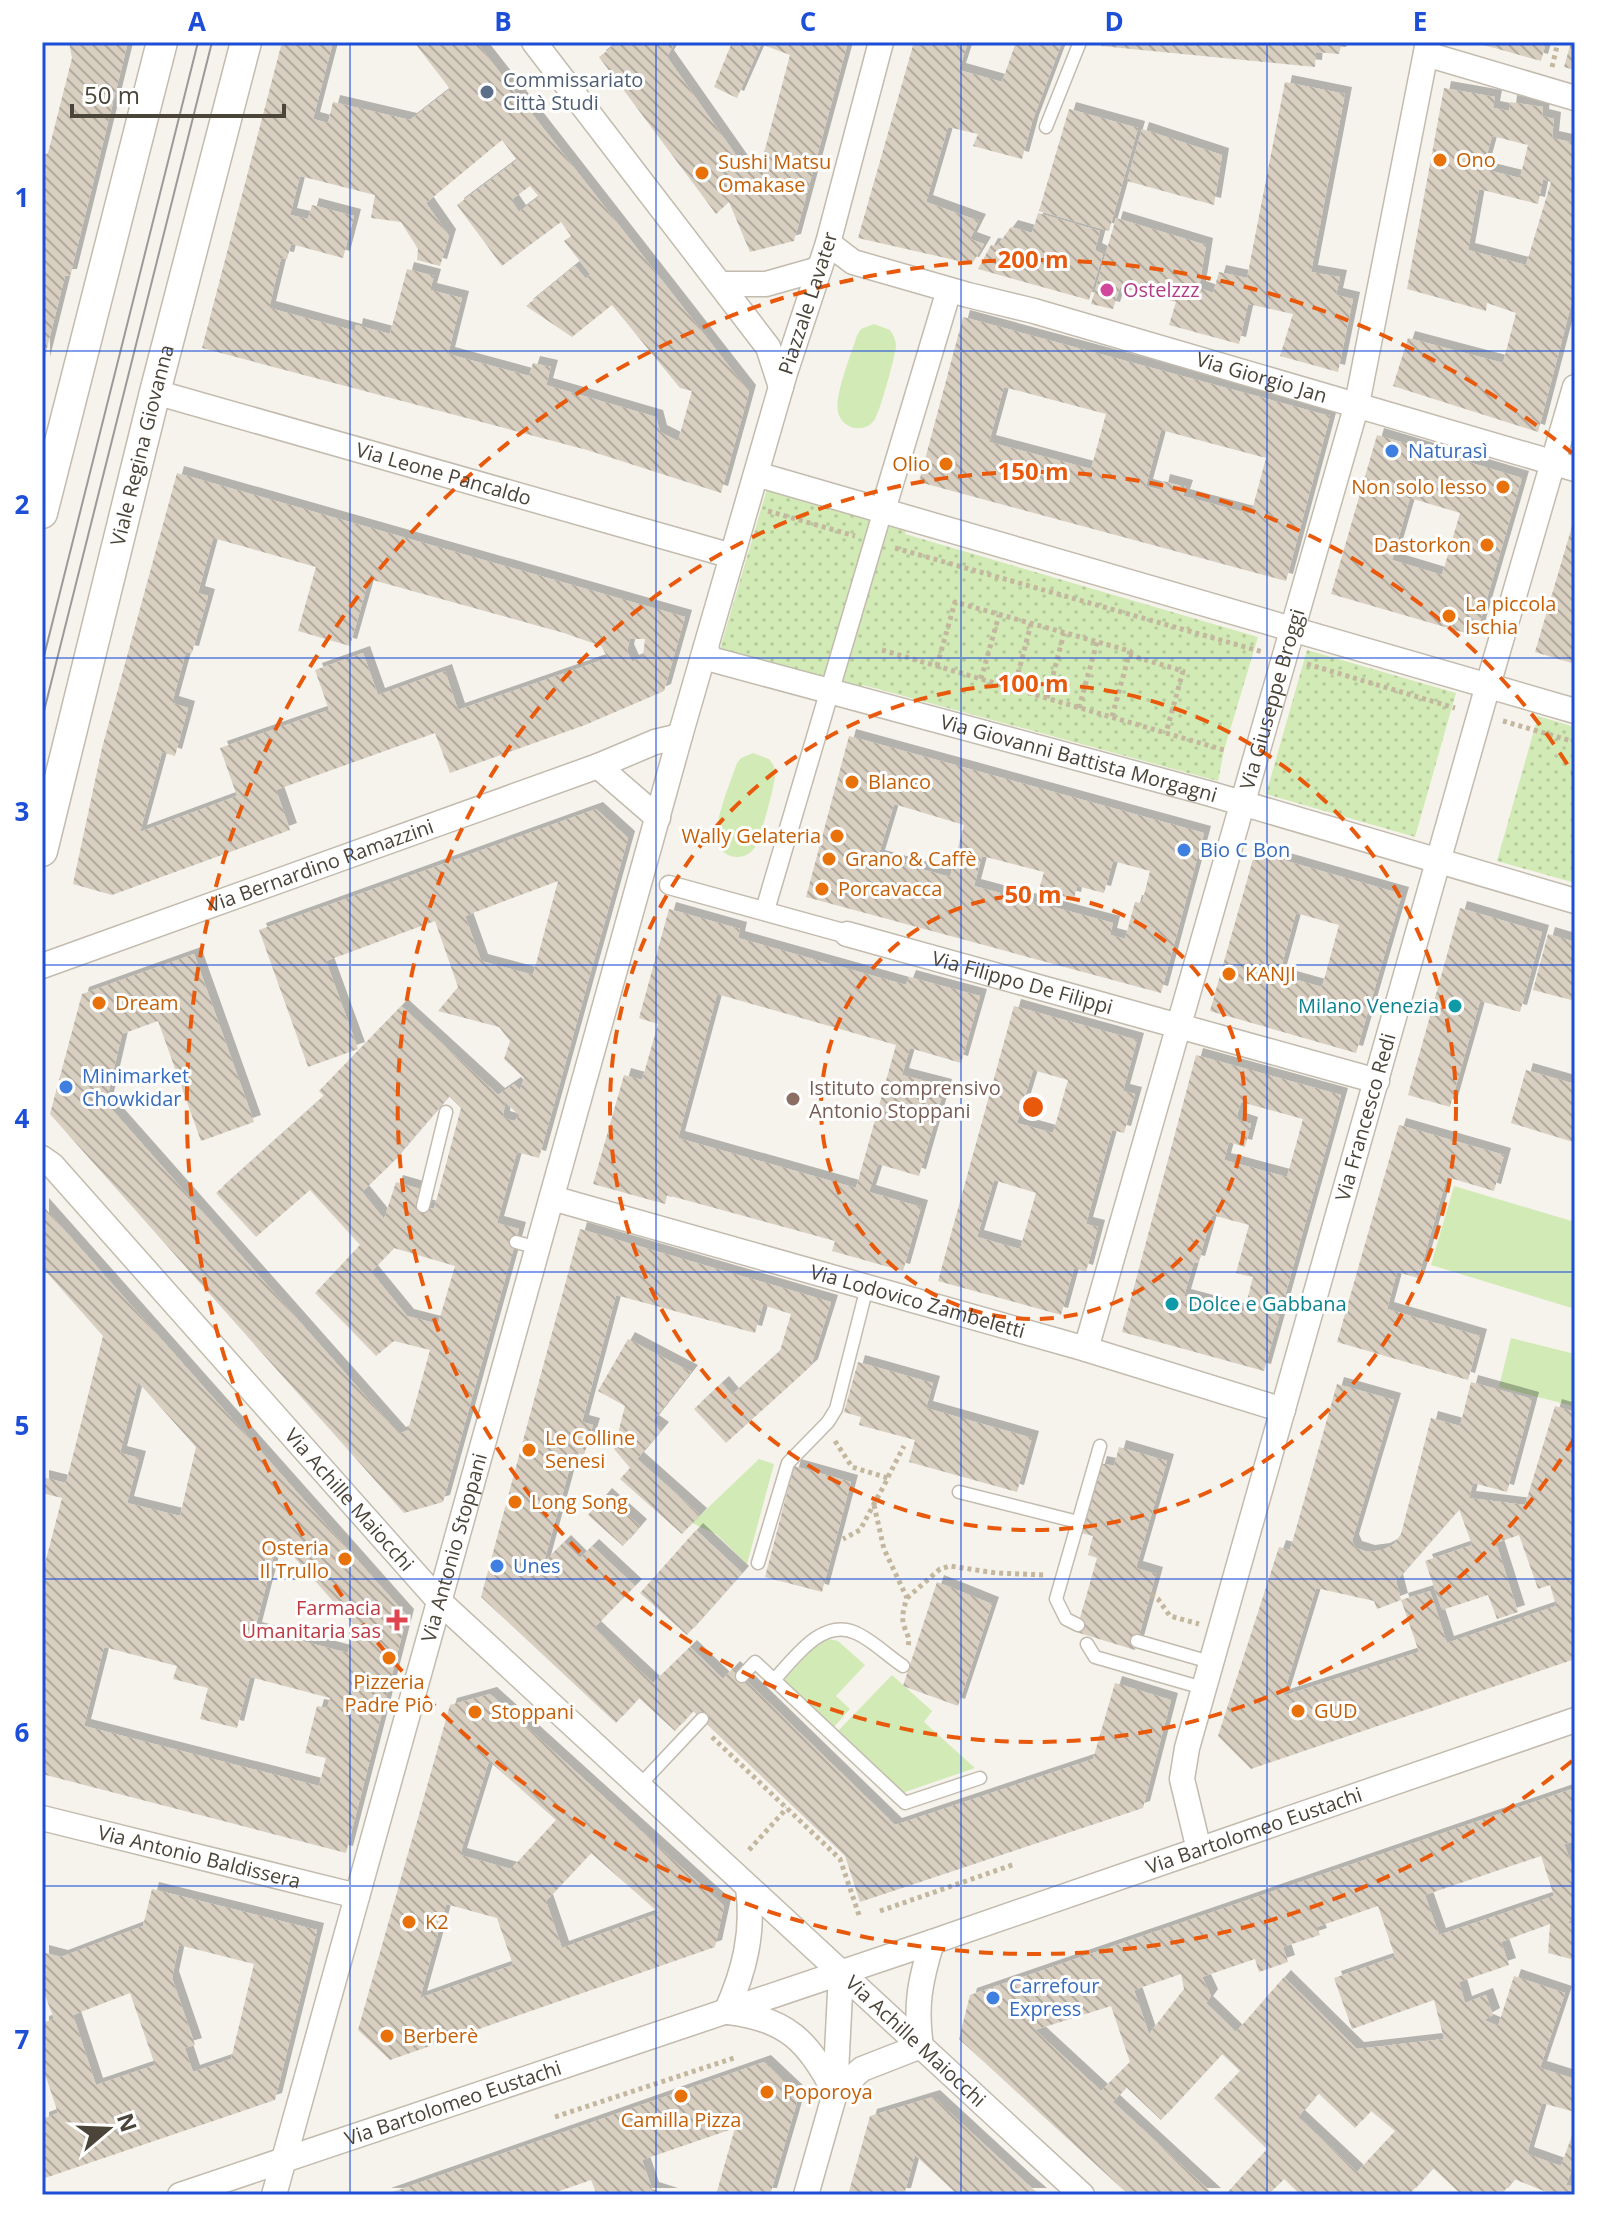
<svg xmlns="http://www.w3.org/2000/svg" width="1617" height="2237" font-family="'Open Sans',sans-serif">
<defs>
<pattern id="park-dots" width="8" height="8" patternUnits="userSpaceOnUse" patternTransform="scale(2)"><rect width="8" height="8" fill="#d2eab5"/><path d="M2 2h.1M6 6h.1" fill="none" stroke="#b6ca9c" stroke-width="1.8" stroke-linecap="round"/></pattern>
<pattern id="building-back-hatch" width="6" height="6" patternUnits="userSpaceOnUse" patternTransform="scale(2)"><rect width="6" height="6" fill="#d8cfc1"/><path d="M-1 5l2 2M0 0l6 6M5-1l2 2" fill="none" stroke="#b1aa9e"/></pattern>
<filter id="shadow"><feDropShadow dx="7" dy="-7" stdDeviation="0" flood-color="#0004"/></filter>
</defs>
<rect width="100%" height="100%" fill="#f6f3ec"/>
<path fill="#d2eab5" d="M874,324l16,6c4,6 6,11 6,17 -2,13 -15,61 -21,72 -9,15 -33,11 -37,-7 -4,-17 14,-59 19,-77l4,-6z
M753,753l16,6c4,5 7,10 6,17 -1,12 -14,61 -20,71 -10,16 -34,12 -38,-6 -4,-18 14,-60 20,-78l4,-5z
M1454,1186l121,36v87l-144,-44z
M1511,1338l64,16 -2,52 -74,-19z
M759,1459l15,5 -27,100 -31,-30 -24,-11z
M828,1639l10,2 27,24 -29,31 14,13 -16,18 -50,-47 35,-39z
M892,1675l40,36 -8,11 51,46 -73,25 -64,-62z"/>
<path fill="url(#park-dots)" d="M767,489l139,39 -1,6 353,103 -34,113 -6,31 -355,-96 -3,6 -141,-39z
M1307,650l149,43 -41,144 -149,-43z
M1538,716l37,11v156l-78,-22z"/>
<path fill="url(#building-back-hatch)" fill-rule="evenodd" filter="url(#shadow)" d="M69,42h59l-58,234h-5l-22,88 -1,-208 6,-3 24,-95z
M282,42h51l-20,77 15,4 5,-21 77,18 40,-31 -36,-47h62l273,350 -28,101 -134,-43 -385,-102zM502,140l15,20 -60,45 45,61 59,-44 10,14 -7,5 26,33 -4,5 -11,-13 -49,40 46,31 40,-32 68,83 12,3 -14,50 -18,-9 -4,-15 -110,-32 5,-18 -18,-4 -4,13 -81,-22 14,-56 -32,-8 4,-14 -27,-7 -17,65 -34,-9 -1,6 -86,-23 12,-50 6,1 4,-15 52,14 11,-42 -42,-11 -4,14 -18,-4 10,-39 75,19 -4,23 30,4 17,27 -1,11 23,6 9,-30 -23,-33zM530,186l9,11 -20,15 -8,-12z
M619,42h56l-8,15 80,114 13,-3 30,-113 -29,-11 -24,54 -23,-11 18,-45h116l-54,199 -44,11 -21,-50 -13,12 -117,-157z
M914,42h54l-9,28 43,12 14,-40h46l-30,80 -10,37 -49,-13 5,-12 -30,-7 -22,75 53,19 -9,18 14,5 -12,20 -114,-26z
M1102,42h240l-3,12 -23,-2 -1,15 -214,-21z
M1473,42h73l-5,19z
M1571,42h4v28l-11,-3z
M1285,82l60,12 -34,178 29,5 -4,18 17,4 -15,73 -58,-16 13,-42 -45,-10 -9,40 -70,-19 7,-23 -56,-15 -7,22 -22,-5 25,-86 90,27 -7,43 14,5 6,-21 28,6z
M1444,88l51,9 -2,11 16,3 1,-9 33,5 -1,9 12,3 -2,19 23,5v147l-37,142 -145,-46 15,-48 95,25 13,-50 -29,-10 -1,8 -79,-22zM1492,136l36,9 -8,33 -37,-9zM1543,179l8,3 -25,83 -58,-15 11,-61 59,15z
M1069,109l69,19 -29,103 -70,-20z
M1142,129l80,26 -8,50 -87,-24z
M1038,213l62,18 -5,19 8,4 -14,46 -111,-31 13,-24 6,1 14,-19 21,6z
M963,317l367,99 -44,165 -367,-99zM1004,387l102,27 -15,55 -102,-27zM1161,430l105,28 -15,56 -68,-18 3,-9 -23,-6 -2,9 -15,-4z
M1377,435l145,43 -46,158 -145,-42zM1410,498l50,15 -18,62 -50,-15z
M177,473l508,144 -21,74 -79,34 -135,48 -15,-40 -159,57 14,40 -178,65 -39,-11 29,-136zM213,538l103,29 -18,64 52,15 19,-67 195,54 37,13 7,12 -150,52 -13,-39 -67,24 -15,-42 -48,17 14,40 -109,38 17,48 -97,36 22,-80 13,4 13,-48 -16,-5 14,-51 6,1 16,-57 -10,-3zM630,639h15l-2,18 -11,5 -5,-11z
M1575,516v148l-40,-12z
M849,736l355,97 -43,160 -355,-96zM894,804l70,21 -14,52 -72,-20zM982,856l62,16 -5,18 35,9 3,-13 27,7 9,-32 37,10 -8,32 -7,-1 -10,37 -15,-4 3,-12 -139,-37z
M596,809l32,29 -89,320 -22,-6 -20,71 22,6 -76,273 -39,11 -354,-399 32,-120 112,-40 60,168 -53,19 -43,-120 -36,13 -16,69 293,331 9,-4 22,-80 -36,-9 -18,15 -61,-63 45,-48 -50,-55 -54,47 -40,-44 108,-97 -5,-5 82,-85 97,89 16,-11 6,6 4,-12 -20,-19 6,-18 -11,-14 -61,-16 20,-24 -23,-66 -109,40 32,88 -50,18 -49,-137zM558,881l-25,94 -52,-14 -16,-45zM449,1096l12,12 -27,101 -18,-5 4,-15 -24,-7 -12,37 -22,-27 27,-26zM505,1102l15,14 -6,5 -11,-3zM394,1248l61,18 -17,58 -31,-8 -36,-44z
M1255,852l147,42 -46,159 -146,-42zM1296,913l43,12 -17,62 -43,-12z
M1460,908l82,24 -22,80 -40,-11 -30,106 -42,-12z
M669,909l71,20 -2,9 168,47 3,-8 71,19 -19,67 -51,-15 -8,27 43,11 -26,90 -41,-12 -9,28 52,15 -18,64 -71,-20 3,-10 -168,-46 -2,9 -72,-20 31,-109 18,5 16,-56 -19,-6zM717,994l179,51 -40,143 -178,-50z
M1548,934l27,8v59l-42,-11z
M1014,1006l123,34 -14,51 12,3 -11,39 -12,-3 -26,94 12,3 -12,45 -12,-4 -13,47 -123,-34zM1033,1070l35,10 -15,53 -36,-10zM994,1180l42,13 -16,56 -43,-12z
M1196,1055l145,40 -77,276 -142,-39zM1241,1102l62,17 -16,58 -63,-17 5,-18 16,5 6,-23 -15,-5zM1212,1215l37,10 -13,48 17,4 -9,35 -60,-16 10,-34 4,1z
M1526,1070l49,14 -2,58 -62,-19z
M1399,1125l105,30 -10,36 -47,-14 -29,101 -21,-6 -10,37 93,27 -12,44 -131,-38z
M42,1205l365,411 -61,237 -304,-79v-199l20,-77 -20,-5v-16l24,6 37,-147 -61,-69zM138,1382l58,65 -16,69 -53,-13 12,-45 -19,-5zM278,1539l76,86 -6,28 -93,-24zM104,1647l73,19 -4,13 35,9 -8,31 37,9 13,-51 80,21 -3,10 -10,-2 -12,47 21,5 -7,28 -235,-60z
M580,1229l251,73 -20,64 -85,77 -32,-34 28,-26 10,12 48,-44 11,-37 -28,-9 -8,28 -139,-38 -34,127 11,3 -9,30 -10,-3 -30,110 20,-20 16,16 12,-12 43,40 -41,42 59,55 37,-36 33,32 10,-11 162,157 198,-66 22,-76 56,17 -28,108 -283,94 -15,-46 -152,-145 -18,20 -36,-33 -23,25 -135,-126z
M628,1339l63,33 -39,50 10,7 -25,30 63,56 -18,19 -62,-55 10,-11 -16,-19 11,-43 -27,-15z
M858,1362l75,21 -7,25 106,30 -15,54 -108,-30 6,-22 -56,-15 2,-8 -17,-5z
M1471,1382l61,17 -25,93 -34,-9 -4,15 56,7 30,-99 20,6v247l-324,110 -33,-33 61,-189 11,3 47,-166 57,16 -42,141 3,7 13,4 15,-2 11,-6 7,-10 30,-116 29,8zM1459,1509l13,36 -47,16 17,49 46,-15 9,24 21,-7 -22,-69 23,-8 19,54 12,-4 6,21 -109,37 -17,-52 -29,9 18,52 -136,44 33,-108 58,13 3,8 24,-9 -5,-19z
M1119,1447l48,14 -31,107 20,6 -21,76 -59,-18 21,-74 -9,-3 5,-19 -12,-3 19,-70 14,3z
M794,1466l57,16 -29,110 -57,-15z
M605,1495l35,31 -17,20 -35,-31z
M696,1530l46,43 -55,62 -47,-42z
M937,1582l55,22 -34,102 -55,-20z
M490,1694l234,212 -9,41 -325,113 -32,-30 92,-325zM489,1761l67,59 -45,49 -51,-14zM591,1853l68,60 -97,35 -16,-47zM446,1904l51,14 16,47 -93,33z
M1575,1788v53l-11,3 11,30v40l-7,9 7,2v35l-27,-7 2,-29 -49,18 8,23 -50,17 6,21 21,-8 7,20 -9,5 14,6 16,-50 51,17 -25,75 35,11v33l-33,-9 -15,51 34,12 14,-39v44l-3,-1 -6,15 9,2v8h-21l-40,-16 -13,16h-39l-29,-27 -24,27h-108l-17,-16 -16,16h-43l42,-46 -53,-51 26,-27 -18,-17 -61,66 -35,-33 -13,15 101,93h-85l-170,-156 11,-44zM1541,1856l13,40 -115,39 -14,-40zM1378,1906l17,51 -61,21 18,51 82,-29 10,39 -87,10 -73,-72 -48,55 -30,-29 5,-7 -9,-19 53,-18 4,13 29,-10 -5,-15 37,-12 -3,-8zM1181,1974l3,15 -35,45 -15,-44zM1111,2006l19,56 -29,29 -66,-61zM1318,2093l37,35 16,-17 24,20 -38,41 -59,-55z
M152,1889l165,41 -42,170 -233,79v-60l16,-6 -16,-48v-42l12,-4 -9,-24 -3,-1v-42l19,5 82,-31zM179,1945l75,19 -23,95 -38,13 -8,-24 10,-3 -23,-67zM130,1993l25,72 -59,20 -23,-70z
M764,2062l35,33 -29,100h-54l19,-67 -93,32 10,29 19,6h-74l-6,-15 -43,15h-164z
M933,2097l93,86 14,12h-82l-43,-40 -11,40h-56l22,-79z"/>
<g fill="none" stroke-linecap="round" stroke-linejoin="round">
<defs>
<path id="service" d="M1046,127l34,-85
M423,1206l23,-94
M516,1242l22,6
M959,1492l119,30
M758,1563l30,-100 40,-41 8,-13 31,-122
M1078,1625l-12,-6 -10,-20 44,-153
M1137,1641l73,21
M1087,1644l8,13 108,31
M742,1676l13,-14 150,141 75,-25
M774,1680c20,-21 48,-63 82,-47 16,7 32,23 47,33
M639,1786l63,-67"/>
<path id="pedestrian" d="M669,885l178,49
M765,910l118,-400"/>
<g id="minor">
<path d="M534,42l234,305 13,40"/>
<path d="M1426,54l149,44"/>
<path id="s1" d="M828,243l25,19 115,33 66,16 541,158"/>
<path d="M721,284h45l53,-15"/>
<path id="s2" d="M155,392l577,164"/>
<path d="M755,479l8,-3 812,235"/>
<path d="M883,510l66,-220"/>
<path id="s3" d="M706,647l3,10 5,3 497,134 364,107"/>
<path d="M598,766l60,52"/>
<path id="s4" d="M847,934l530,147"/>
<path id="s5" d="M42,966l556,-200 57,-24 25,-6"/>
<path id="s6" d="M42,1158l10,7 388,437 642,593"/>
<path id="s7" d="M552,1198l534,151 197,61"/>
<path id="s8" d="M1086,1349l271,-945 71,-362"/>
<path id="s9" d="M42,1818l315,78"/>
<path id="s10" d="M1199,1850l-17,-71 5,-31 301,-1063 87,-298"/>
<path d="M726,2012c19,-42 28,-80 22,-125"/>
<path d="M729,2012c57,7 80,29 106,81"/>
<path d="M921,2046c-6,-40 -1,-65 11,-104"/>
<path d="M835,2093l27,-24 59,-23"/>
<path id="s11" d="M180,2195l752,-253 643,-222"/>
<path id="s12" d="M274,2195l406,-1459 105,-363 43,-130 53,-201"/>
<path d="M806,2195l29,-102 6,-120"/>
</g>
<g id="tertiary">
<path d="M42,513l120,-471"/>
<path id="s13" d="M42,851l113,-459 91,-350"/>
</g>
</defs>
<use href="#service" stroke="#c2bbae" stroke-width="15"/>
<use href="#pedestrian" stroke="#c2bbae" stroke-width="21"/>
<use href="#minor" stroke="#c2bbae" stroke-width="27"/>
<use href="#tertiary" stroke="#c2bbae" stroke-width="33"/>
<path stroke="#c4b79f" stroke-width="5" stroke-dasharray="4 4" stroke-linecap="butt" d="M1552,67l6,-25
M768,511l87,25
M895,548l368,104
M882,650l342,100
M1129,655l54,16 -17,62
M1307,664l148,44
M937,666l18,-64 175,49 -18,66
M981,679l18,-64
M1014,689l17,-65
M1047,698l17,-65
M1079,708l18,-66
M1503,721l72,21
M835,1441l17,26 36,11 -28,52 -17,9
M888,1477l16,-31
M874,1505l10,44 23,49c-3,9 -6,19 -3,28 3,9 6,11 4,21
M1151,1594l7,5 12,17 29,8
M907,1598l33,-29 10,-3 46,7 50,2
M712,1737l128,122 20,59
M749,1850l38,-42
M880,1911l135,-47
M555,2117l179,-59"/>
<use href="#service" stroke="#fff" stroke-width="12"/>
<use href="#pedestrian" stroke="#fff" stroke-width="18"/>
<use href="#minor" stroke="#fff" stroke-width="24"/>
<use href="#tertiary" stroke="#fff" stroke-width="30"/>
<path stroke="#9a9a9a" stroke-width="2" d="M42,664l156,-622
M42,719l170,-677"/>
</g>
<path fill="none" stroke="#1d4ed8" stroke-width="2" stroke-opacity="0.55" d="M350,42v2153M656,42v2153M961,42v2153M1267,42v2153M42,351h1533M42,658h1533M42,965h1533M42,1272h1533M42,1579h1533M42,1886h1533"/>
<g fill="none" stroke="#e8590c" stroke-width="4" stroke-dasharray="14 10">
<circle cx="1033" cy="1107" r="212"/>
<circle cx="1033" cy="1107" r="423"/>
<path d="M1574 1439A635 635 0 1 1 1574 775"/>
<path d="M1572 1761A847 847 0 1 1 1572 453"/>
</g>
<circle fill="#5c6f8a" stroke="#fff" stroke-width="3" cx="487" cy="92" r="8"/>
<g fill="#e8710a" stroke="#fff" stroke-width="3">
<circle cx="1440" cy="160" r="8"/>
<circle cx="702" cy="173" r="8"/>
<circle cx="946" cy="464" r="8"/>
<circle cx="1503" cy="487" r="8"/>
<circle cx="1487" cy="545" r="8"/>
<circle cx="1449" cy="616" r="8"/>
<circle cx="852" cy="782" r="8"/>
<circle cx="837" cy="836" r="8"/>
<circle cx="829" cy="859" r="8"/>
<circle cx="822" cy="889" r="8"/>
<circle cx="1229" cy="974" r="8"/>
<circle cx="99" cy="1003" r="8"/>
<circle cx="529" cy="1450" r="8"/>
<circle cx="515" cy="1502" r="8"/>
<circle cx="345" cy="1559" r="8"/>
<circle cx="389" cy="1658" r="8"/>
<circle cx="1298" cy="1711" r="8"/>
<circle cx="475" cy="1712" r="8"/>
<circle cx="409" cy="1922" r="8"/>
<circle cx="387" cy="2036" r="8"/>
<circle cx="767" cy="2092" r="8"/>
<circle cx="681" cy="2096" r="8"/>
</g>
<circle fill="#d1479c" stroke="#fff" stroke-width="3" cx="1107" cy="290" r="8"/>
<g fill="#3f7fe0" stroke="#fff" stroke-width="3">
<circle cx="1392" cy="451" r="8"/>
<circle cx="1184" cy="850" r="8"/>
<circle cx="66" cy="1087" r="8"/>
<circle cx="497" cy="1566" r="8"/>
<circle cx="993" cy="1998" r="8"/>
</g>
<g fill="#0f9aa8" stroke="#fff" stroke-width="3">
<circle cx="1455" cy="1006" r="8"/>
<circle cx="1172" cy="1304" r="8"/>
</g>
<circle fill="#8d6e63" stroke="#fff" stroke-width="3" cx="793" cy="1099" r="8"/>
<path fill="#e0444e" stroke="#fff" stroke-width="3" d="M393 1608h8v8h8v8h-8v8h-8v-8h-8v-8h8z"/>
<g text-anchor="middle" stroke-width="6" stroke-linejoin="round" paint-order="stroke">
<g font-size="20" fill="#4e5e75" stroke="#fff" text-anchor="start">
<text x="503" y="87">Commissariato<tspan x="503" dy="23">Città Studi</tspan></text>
</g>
<g font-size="20" fill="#c56008" stroke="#fff" text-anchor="start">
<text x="1456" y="167">Ono</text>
<text x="718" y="169">Sushi Matsu<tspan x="718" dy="23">Omakase</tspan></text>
<text x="930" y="471" text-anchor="end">Olio</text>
<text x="1487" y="494" text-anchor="end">Non solo lesso</text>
<text x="1471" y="552" text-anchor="end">Dastorkon</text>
<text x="1465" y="611">La piccola<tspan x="1465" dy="23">Ischia</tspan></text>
<text x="868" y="789">Blanco</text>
<text x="821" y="843" text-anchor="end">Wally Gelateria</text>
<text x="845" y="866">Grano &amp; Caffè</text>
<text x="838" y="896">Porcavacca</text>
<text x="1245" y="981">KANJI</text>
<text x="115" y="1010">Dream</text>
<text x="545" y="1445">Le Colline<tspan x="545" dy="23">Senesi</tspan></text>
<text x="531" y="1509">Long Song</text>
<text x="329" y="1555" text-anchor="end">Osteria<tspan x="329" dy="23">Il Trullo</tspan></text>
<text x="389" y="1689" text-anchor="middle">Pizzeria<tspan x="389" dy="23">Padre Pio</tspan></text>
<text x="1314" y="1718">GUD</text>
<text x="491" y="1719">Stoppani</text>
<text x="425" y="1929">K2</text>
<text x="403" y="2043">Berberè</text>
<text x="783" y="2099">Poporoya</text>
<text x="681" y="2127" text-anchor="middle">Camilla Pizza</text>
</g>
<g font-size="20" fill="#b23c85" stroke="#fff" text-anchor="start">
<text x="1123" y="297">Ostelzzz</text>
</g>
<g font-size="20" fill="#4b4439" stroke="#fff">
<text dy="7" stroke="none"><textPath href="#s12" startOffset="1966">Piazzale Lavater</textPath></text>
<text dy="7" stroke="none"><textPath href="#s1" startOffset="456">Via Giorgio Jan</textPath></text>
<text dy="7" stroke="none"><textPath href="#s13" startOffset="418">Viale Regina Giovanna</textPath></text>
<text dy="7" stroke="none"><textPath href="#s2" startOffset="300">Via Leone Pancaldo</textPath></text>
<text dy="7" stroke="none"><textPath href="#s8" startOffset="676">Via Giuseppe Broggi</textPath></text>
<text dy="7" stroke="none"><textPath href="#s3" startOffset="394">Via Giovanni Battista Morgagni</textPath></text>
<text dy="7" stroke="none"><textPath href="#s5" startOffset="296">Via Bernardino Ramazzini</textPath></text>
<text dy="7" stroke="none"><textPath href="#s4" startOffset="182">Via Filippo De Filippi</textPath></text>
<text dy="7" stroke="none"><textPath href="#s10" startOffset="760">Via Francesco Redi</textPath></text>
<text dy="7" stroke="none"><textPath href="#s7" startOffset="380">Via Lodovico Zambeletti</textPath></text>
<text dy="7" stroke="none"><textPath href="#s6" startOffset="460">Via Achille Maiocchi</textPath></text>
<text dy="7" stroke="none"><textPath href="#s12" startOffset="672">Via Antonio Stoppani</textPath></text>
<text dy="7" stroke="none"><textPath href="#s11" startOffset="1134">Via Bartolomeo Eustachi</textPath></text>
<text dy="7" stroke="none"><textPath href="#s9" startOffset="162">Via Antonio Baldissera</textPath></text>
<text dy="7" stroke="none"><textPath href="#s6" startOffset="1244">Via Achille Maiocchi</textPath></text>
<text dy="7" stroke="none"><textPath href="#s11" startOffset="288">Via Bartolomeo Eustachi</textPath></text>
</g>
<g font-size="20" fill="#366cbe" stroke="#fff" text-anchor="start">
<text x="1408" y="458">Naturasì</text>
<text x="1200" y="857">Bio C Bon</text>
<text x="82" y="1083">Minimarket<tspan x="82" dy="23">Chowkidar</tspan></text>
<text x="513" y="1573">Unes</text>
<text x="1009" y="1993">Carrefour<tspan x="1009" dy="23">Express</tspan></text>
</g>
<g font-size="20" fill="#0d838f" stroke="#fff" text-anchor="end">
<text x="1439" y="1013">Milano Venezia</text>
<text x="1188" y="1311" text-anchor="start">Dolce e Gabbana</text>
</g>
<g font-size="20" fill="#785e54" stroke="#fff" text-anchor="start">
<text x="809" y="1095">Istituto comprensivo<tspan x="809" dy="23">Antonio Stoppani</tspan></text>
</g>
<g font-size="20" fill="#be3a42" stroke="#fff" text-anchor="end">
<text x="381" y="1615">Farmacia<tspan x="381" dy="23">Umanitaria sas</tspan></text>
</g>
</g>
<circle cx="1033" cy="1107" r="12" fill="#e8590c" stroke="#fff" stroke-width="4"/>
<g font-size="24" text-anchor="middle" font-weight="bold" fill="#e8590c" stroke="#fff" stroke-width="6" stroke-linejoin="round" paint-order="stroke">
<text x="1033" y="268">200 m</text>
<text x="1033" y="480">150 m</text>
<text x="1033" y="692">100 m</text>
<text x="1033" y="903">50 m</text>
</g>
<rect width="1617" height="2237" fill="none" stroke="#ffffff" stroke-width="88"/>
<g transform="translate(108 2129) rotate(71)" stroke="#ffffff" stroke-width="6" paint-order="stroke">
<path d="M0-6L14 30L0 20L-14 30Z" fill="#4b4439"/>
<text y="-12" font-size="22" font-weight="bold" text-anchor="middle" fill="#4b4439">N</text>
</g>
<path d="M72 104v12h212v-12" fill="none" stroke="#4b4439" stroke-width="4"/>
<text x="84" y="104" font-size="24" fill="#4b4439" stroke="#ffffff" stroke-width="6" paint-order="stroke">50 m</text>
<rect x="44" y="44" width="1529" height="2149" fill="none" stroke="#1d4ed8" stroke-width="3"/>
<g font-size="26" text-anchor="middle" font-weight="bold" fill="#1d4ed8">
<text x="197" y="31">A</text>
<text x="503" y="31">B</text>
<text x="808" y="31">C</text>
<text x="1114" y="31">D</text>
<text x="1420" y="31">E</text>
<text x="22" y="207">1</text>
<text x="22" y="514">2</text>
<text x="22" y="821">3</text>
<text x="22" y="1128">4</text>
<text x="22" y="1435">5</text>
<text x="22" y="1742">6</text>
<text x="22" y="2049">7</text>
</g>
</svg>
